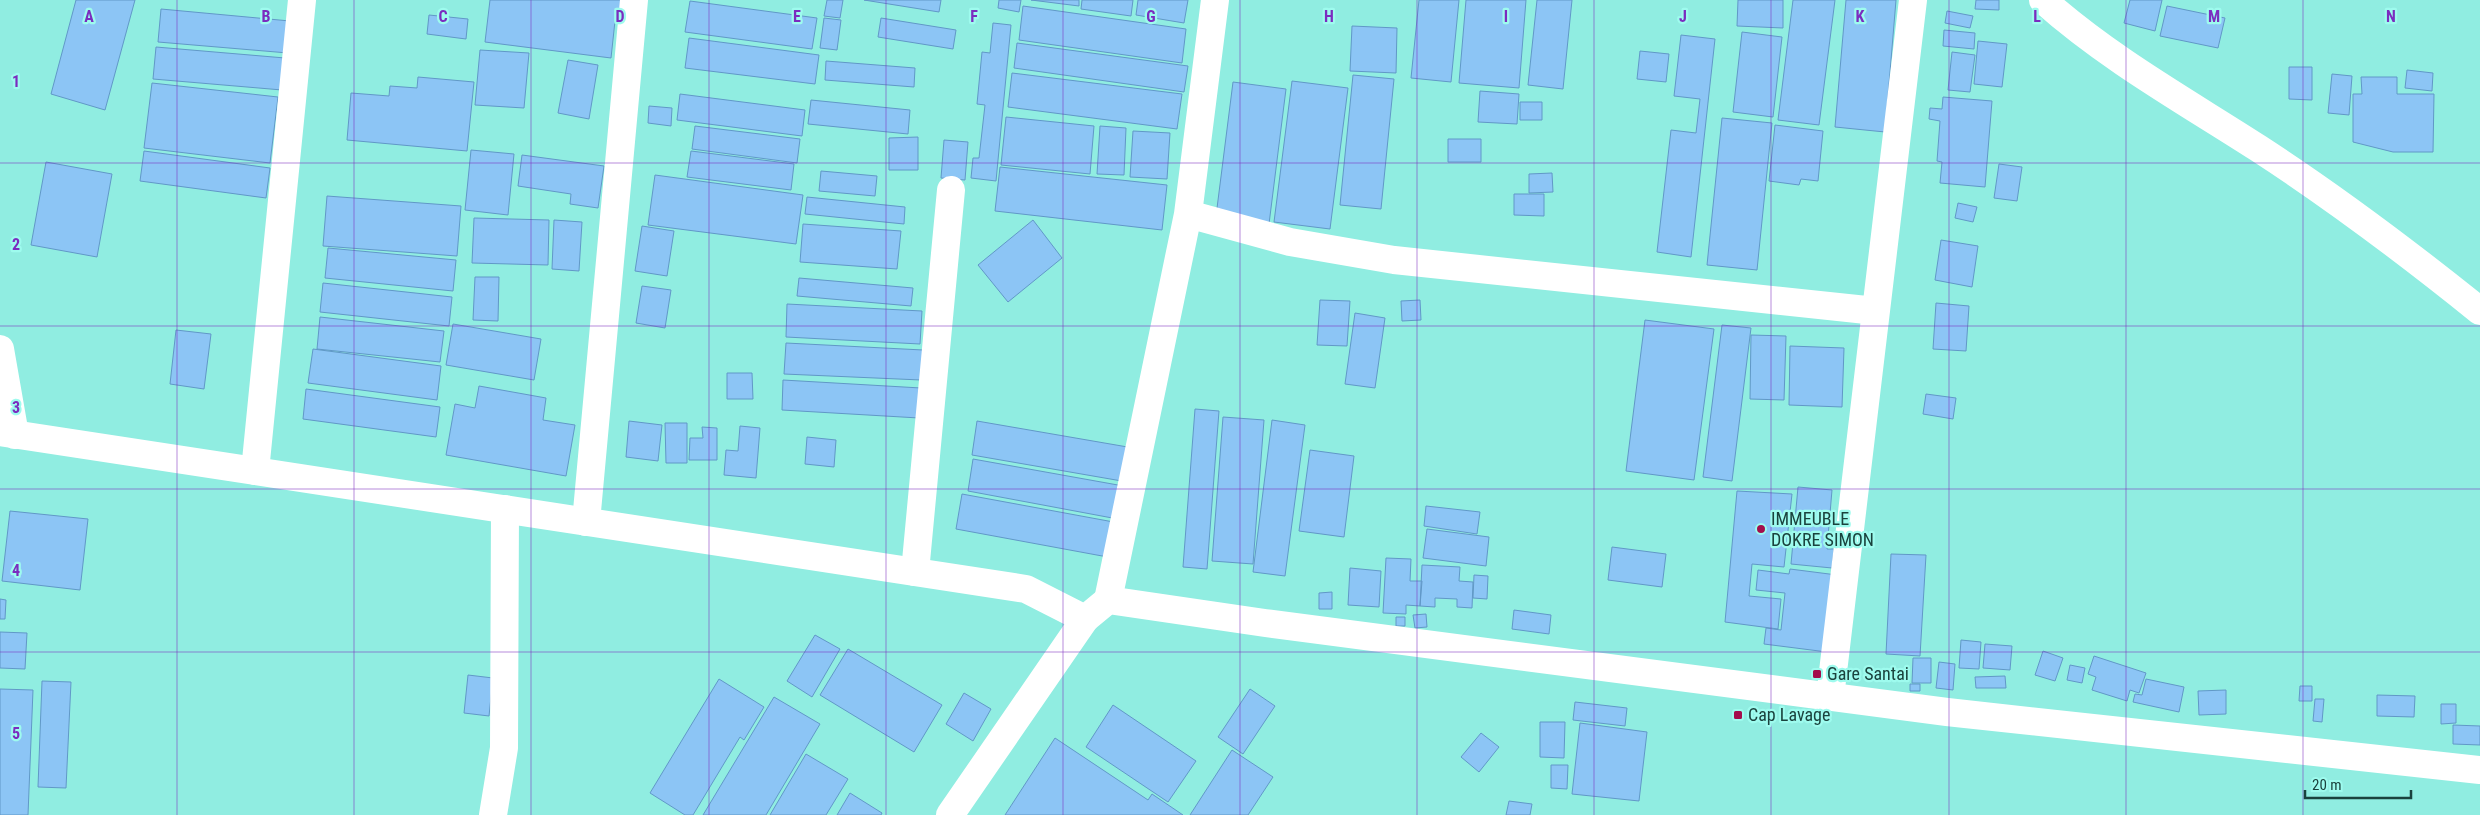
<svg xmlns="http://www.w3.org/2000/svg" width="2480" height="815" font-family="'Roboto Condensed',sans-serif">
<rect width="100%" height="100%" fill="#90ede1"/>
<path fill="#8cc5f5" stroke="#6198c7" d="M76,0h59l-30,110 -54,-16z
M490,0h132l-3,21h-4l-4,37 -126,-16z
M827,0h16l-3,18 -16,-2z
M864,0h77l-2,12z
M999,0h22l-2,12 -21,-4z
M1031,0h48v6z
M1082,0h51l-2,16 -50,-7z
M1138,0h50l-4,23 -48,-8z
M1419,0h40l-8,82 -40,-4z
M1466,0h60l-7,88 -60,-5z
M1537,0h35l-9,89 -35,-4z
M1738,0h45v28l-46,-2z
M1793,0h42l-16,125 -41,-5z
M1846,0h50l-11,132 -50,-5z
M1976,0h23v10l-24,-1z
M2130,0h32l-7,31 -31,-8z
M690,1l127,17 -5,31 -127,-17z
M1023,6l163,23 -4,34 -163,-23z
M2167,6l58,12 -7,30 -58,-12z
M161,9l129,12 -2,32 -130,-11z
M1947,11l26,5 -3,12 -25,-5z
M429,15l39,4 -2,20 -39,-5z
M824,18l17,2 -4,30 -17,-2z
M881,18l75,12 -3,19 -75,-12z
M993,23l18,2 -15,156 -25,-3 2,-20h6l6,-53 -8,-1 5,-52 8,1z
M1352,26l45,2 -1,45 -46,-2z
M1944,30l31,3 -1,16 -31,-3z
M1742,32l40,5 -9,80 -40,-5z
M1681,35l34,4 -24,218 -34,-5 14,-122 25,3 4,-34 -26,-3z
M689,38l130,17 -4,29 -130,-16z
M1978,41l29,3 -5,43 -28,-3z
M1017,43l171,23 -4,26 -170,-24z
M156,47l129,11 -3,32 -129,-11z
M480,50l49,3 -5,55 -49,-3z
M1640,51l29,3 -3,28 -29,-3z
M1952,52l23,3 -5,37 -22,-2z
M568,60l30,5 -9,54 -31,-6z
M826,61l89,7 -1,19 -89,-7z
M2289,67h23v33l-23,-1z
M2407,70l26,3 -1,18 -27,-3z
M1012,73l170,21 -5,35 -169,-22z
M2332,74l20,2 -3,39 -21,-2z
M1353,75l41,4 -13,130 -41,-4z
M418,77l56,5 -7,69 -120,-11 4,-47 38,3 1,-10 27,2z
M2361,77h36v17h37l-1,58h-40l-40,-10v-48h9z
M1292,81l56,7 -18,141 -56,-7z
M1233,82l53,7 -17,135 -53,-8z
M152,83l126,14 -8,66 -126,-15z
M1480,91l39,3 -2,30 -39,-2z
M680,94l125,16 -3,26 -125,-16z
M1943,97l49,4 -7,86 -45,-4 2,-21 -5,-1 3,-40 -11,-2 1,-11 12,1z
M811,100l99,10 -2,24 -100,-10z
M1520,102h22v18h-22z
M649,106l23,2 -1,18 -23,-3z
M1006,117l88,9 -4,48 -89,-9z
M1722,118l50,5 -15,147 -50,-5z
M1775,125l48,6 -5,50 -17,-2 -2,6 -30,-4z
M695,126l105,13 -3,24 -105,-14z
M1100,126l26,2 -2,47 -27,-1z
M1133,131l37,2 -3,46 -37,-2z
M918,137v33h-29v-32z
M1448,139h33v23h-33z
M944,140l24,2 -3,38 -24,-2z
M471,150l43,4 -6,61 -43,-5z
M144,151l126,17 -4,30 -126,-17z
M691,151l103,13 -3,26 -104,-13z
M522,155l82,11 -6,42 -28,-4 1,-10 -53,-8z
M46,162l66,12 -15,83 -66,-12z
M1999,164l23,3 -5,34 -23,-3z
M1000,167l167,18 -5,45 -167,-19z
M821,171l56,5 -2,20 -56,-5z
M1552,173l1,19 -24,1v-19z
M655,175l148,20 -7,49 -148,-19z
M1514,194h30v22l-30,-1z
M327,196l134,10 -4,50 -134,-10z
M807,197l98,10 -1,17 -99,-10z
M1958,203l19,4 -4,15 -18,-4z
M474,218l75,2 -1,45 -76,-2z
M554,220l28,2 -3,49 -27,-2z
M1033,220l29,38 -54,44 -30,-37z
M803,224l98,7 -4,38 -97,-7z
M642,226l32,5 -7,45 -32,-5z
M1941,240l37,6 -6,41 -37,-7z
M328,248l128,12 -3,31 -128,-13z
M475,277h24l-1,44 -25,-1z
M799,278l114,10 -2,18 -114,-10z
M323,283l129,14 -3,29 -129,-14z
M642,286l29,4 -6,38 -29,-5z
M1320,300l30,1 -3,45 -30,-1z
M1420,300l1,20 -19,1 -1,-20z
M1936,303l33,3 -3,45 -33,-2z
M787,304l135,7 -2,33 -134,-7z
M1355,313l30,5 -10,70 -30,-4z
M320,317l124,14 -4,31 -123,-13z
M1645,320l69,9 -20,151 -68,-9z
M453,324l88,15 -7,41 -88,-15z
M1722,325l29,3 -19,153 -29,-4z
M176,330l35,4 -7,55 -34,-5z
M1751,335l35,1 -2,64 -34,-1z
M786,343l137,7 -2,30 -137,-6z
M1790,346l54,2 -2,59 -53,-2z
M313,349l128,17 -4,34 -129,-17z
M727,373h25l1,26h-26z
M783,380l138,8 -2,30 -137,-8z
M479,386l67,12 -3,22 32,5 -9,51 -120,-21 9,-51 20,4z
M306,389l134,18 -4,30 -133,-18z
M1926,394l30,4 -3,21 -30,-5z
M1195,409l24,2 -12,158 -24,-2z
M1223,417l41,3 -11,144 -41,-3z
M1272,420l33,5 -20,151 -32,-4z
M629,421l33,4 -4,36 -32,-4z
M977,421l168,29 -6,34 -167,-29z
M665,423h22v40h-21z
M740,426l20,2 -4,50 -32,-3 2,-25 12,1z
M702,427l15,1v32h-28l1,-22h13z
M807,437l29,3 -2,27 -29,-3z
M1310,450l44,6 -10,81 -45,-6z
M973,459l156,28 -6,33 -155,-29z
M1798,487l34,3 -5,59h7l-2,19 -41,-4z
M1737,491l55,3 -8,73 -32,-3 -3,32 32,3 -3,30 -53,-7z
M962,494l157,29 -6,35 -157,-29z
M1426,506l54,6 -3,22 -53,-8z
M10,511l78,8 -8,71 -78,-9z
M1427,529l62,8 -3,29 -63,-8z
M1612,547l54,7 -4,33 -54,-7z
M1891,554l35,1 -6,101 -34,-2z
M1386,558l25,1 -1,22h12l-2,25 -14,-1v9l-23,-1z
M1422,565l38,2 -1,14 14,1 -1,26 -15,-1v-8l-22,-1v9l-15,-1z
M1350,568l31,3 -2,36 -31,-2z
M1790,569l47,6 -10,77 -63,-8 2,-16 15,2 4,-37 -29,-3 2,-20 31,4z
M1474,575l14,1 -1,23 -14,-1z
M1332,592v17h-13v-16z
M0,599l6,1 -1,19h-5z
M1514,610l37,5 -2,19 -37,-5z
M1426,614l1,13 -12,1 -2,-13z
M1396,617h9v9h-9z
M0,632l27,1 -2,36 -25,-1z
M815,635l25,14 -28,48 -25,-16z
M1961,640l20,2 -2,27 -20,-1z
M1985,644l27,2 -2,24 -27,-2z
M848,649l94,56 -28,47 -94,-57z
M2043,651l20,7 -8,23 -20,-6z
M2094,656l52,17 -7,20 -9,-3 -3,11 -35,-11 4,-13 -8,-3z
M1913,658h18v25h-19z
M1939,662l16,2 -2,26 -17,-2z
M2070,665l15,3 -3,15 -15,-3z
M468,675l25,3 -4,38 -25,-3z
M2005,676l1,12h-30l-1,-11z
M719,679l45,28 -20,33 -4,-3 -47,78h-8l-35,-22z
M2146,679l38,8 -5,25 -46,-10 2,-8 7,1z
M42,681l29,1 -5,106 -28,-1z
M1910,684h10v7h-10z
M2300,686h12v15h-13z
M0,689l33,1 -5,125h-28z
M1250,689l25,17 -32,48 -25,-17z
M2226,690v24l-27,1 -1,-24z
M964,693l27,16 -18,32 -27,-17z
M2377,695l38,1 -1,21 -37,-1z
M774,697l46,27 -54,91h-63z
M2315,699h9l-2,23 -9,-1z
M1575,702l52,6 -2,18 -52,-6z
M2441,704h15v19l-15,1z
M1113,705l83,56 -28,41 -82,-55z
M1540,722h25l-1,36 -24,-1z
M1580,723l67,9 -8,69 -67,-7z
M2453,725l27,1v19l-27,-1z
M1481,733l18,14 -20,25 -18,-15z
M1055,738l93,62 4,-6 31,21h-178z
M1232,750l41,27 -25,38h-58z
M806,754l42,25 -22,36h-56z
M1551,765h17l-1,24 -16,-1z
M850,793l32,20 -1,2h-44z
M1509,801l23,3 -2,11h-24z"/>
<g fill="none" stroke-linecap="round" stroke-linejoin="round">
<path stroke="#fff" stroke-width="28" d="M2043,0c65,58 142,101 215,148 77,50 150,105 222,163
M1188,214l102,28 104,18 482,51
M0,349l15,86
M255,471l47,-471
M586,522l48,-522
M915,572l36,-382
M1108,600l80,-386 27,-214
M1830,697l83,-697
M493,815l11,-67 1,-239
M950,815l135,-196"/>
<path stroke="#fff" stroke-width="28" d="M0,432l1026,157 59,30 23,-19 157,23 682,89 533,58"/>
</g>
<path fill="none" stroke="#7b2cbf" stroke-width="1" stroke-opacity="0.55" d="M177,0v815M354,0v815M531,0v815M709,0v815M886,0v815M1063,0v815M1240,0v815M1417,0v815M1594,0v815M1771,0v815M1949,0v815M2126,0v815M2303,0v815M0,163h2480M0,326h2480M0,489h2480M0,652h2480"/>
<g fill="#a30d4c" stroke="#9efbee" stroke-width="2">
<circle cx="1761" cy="529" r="5"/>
<rect x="1812" y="669" width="10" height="10" rx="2.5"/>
<rect x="1733" y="710" width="10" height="10" rx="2.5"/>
</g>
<g text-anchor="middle" stroke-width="4.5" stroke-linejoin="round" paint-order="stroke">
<g font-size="18" fill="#1a423d" stroke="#9efbee" text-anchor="start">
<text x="1771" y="525">IMMEUBLE<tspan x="1771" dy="21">DOKRE SIMON</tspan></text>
<text x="1827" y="680">Gare Santai</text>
<text x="1748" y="721">Cap Lavage</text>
</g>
</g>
<g font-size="16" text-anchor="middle" font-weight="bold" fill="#7b2cbf" stroke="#9efbee" stroke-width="4.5" stroke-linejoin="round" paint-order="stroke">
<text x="89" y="22">A</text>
<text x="266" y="22">B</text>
<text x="443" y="22">C</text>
<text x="620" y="22">D</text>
<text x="797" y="22">E</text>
<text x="974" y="22">F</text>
<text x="1151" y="22">G</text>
<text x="1329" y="22">H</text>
<text x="1506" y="22">I</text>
<text x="1683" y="22">J</text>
<text x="1860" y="22">K</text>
<text x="2037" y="22">L</text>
<text x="2214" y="22">M</text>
<text x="2391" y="22">N</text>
<text x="16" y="87">1</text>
<text x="16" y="250">2</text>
<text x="16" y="413">3</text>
<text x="16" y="576">4</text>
<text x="16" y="739">5</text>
</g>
<path d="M2305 790v8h106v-8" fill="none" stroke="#1a423d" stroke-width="2.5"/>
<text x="2312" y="790" font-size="15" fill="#1a423d" stroke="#9efbee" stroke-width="4" paint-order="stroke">20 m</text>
</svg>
